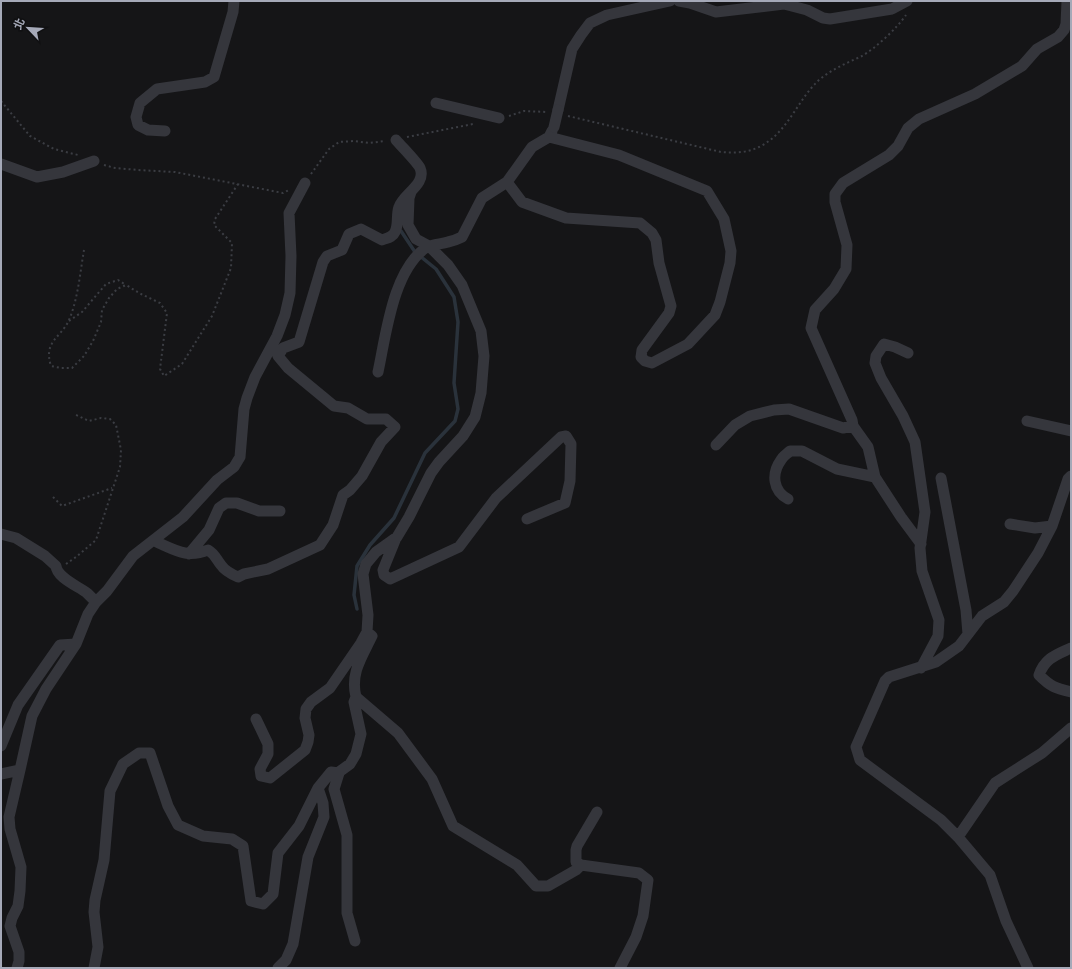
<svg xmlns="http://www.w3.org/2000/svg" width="1072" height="969" font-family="'Archivo Narrow','Noto Sans TC',sans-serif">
<rect width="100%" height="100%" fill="#151517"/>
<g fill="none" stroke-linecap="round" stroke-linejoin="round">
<path stroke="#2a323b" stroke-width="3.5" d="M357,609l-3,-14 3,-29 13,-21 24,-27 31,-65 30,-32 3,-12 -4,-26 4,-61 -4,-25 -18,-28 -21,-17 -14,-21"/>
<path stroke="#3b3d43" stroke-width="2" stroke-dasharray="2 3" stroke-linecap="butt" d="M1,101l29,35 24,13 24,6
M509,116l15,-5 24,1
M568,116l153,36c13,1 26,1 38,-5 29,-14 38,-47 60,-67 13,-11 28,-17 43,-24 14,-8 35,-28 44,-41
M407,137l66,-13
M104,165l11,3 23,2 37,2 108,21 6,-3
M311,174l18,-25 10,-7 15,-1 15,2 16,-2
M84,250c-4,23 -6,49 -15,70 -8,18 -26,21 -18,46l10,2h11l12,-12 9,-15 8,-19 1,-12 7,-12 8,-9 9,-4 15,9 19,9 7,10 -7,56 4,7 18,-12 30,-48 19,-48 1,-25 -18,-18 1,-6 23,-35
M69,321l13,-9 24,-28 12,-4 8,5
M53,497l9,9 50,-18
M66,564l10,-7 20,-17 24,-73 1,-17 -5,-25 -6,-6 -9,-1 -12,3 -15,-7"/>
<path stroke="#35363c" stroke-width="11" d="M679,1l11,2 26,9 68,-8 23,6 16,8 7,1 62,-10 15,-8
M436,103l63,15
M558,110l14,-61 9,-14 9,-12 17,-8 63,-14
M165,131l-17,-1 -10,-5 -2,-8 4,-14 17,-14 48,-7 9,-5 19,-65 1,-11
M1,164l36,13 26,-5 31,-11
M507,182l15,20 44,16 74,5 12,10 4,7 3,23 12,43 -2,7 -27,37 -1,7 4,4 7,2 36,-19 27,-29 5,-13 10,-39 1,-12 -7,-32 -17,-28 -88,-36 -70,-18
M908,353l-13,-6 -11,-3 -8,12 -1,7 6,15 22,38 12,26 10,70 -5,36 2,23 17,49 -1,16 -17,32
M378,372c8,-37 15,-103 49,-125 6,-3 15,-3 21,-5 5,-1 10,-3 14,-5l20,-39 25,-16 25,-35 17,-10 3,-6
M1027,421l44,10
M716,445l19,-20 15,-9 24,-6 15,-1 54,19 10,-2 -1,-6 -41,-92 4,-18 19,-21 12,-20 1,-24 -12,-43v-8l8,-11 46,-28 9,-9 10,-18 11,-9 56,-25 47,-28 15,-17 21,-12 6,-7 2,-6 1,-23
M875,477l26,40 20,27
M941,478l25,132 2,24
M788,499c-15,-8 -17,-25 -7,-39 2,-4 6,-6 9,-9h12l35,18 38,8 -7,-30 -15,-21
M1010,524l25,4 17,-2
M1,534l15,4 29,18 11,10c1,12 22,20 31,27 3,3 6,6 9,9
M396,538l-13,32 1,5 6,4 69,-32 37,-49 65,-61 5,-1 5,8 -1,37 -5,22 -38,16
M154,541c20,8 32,18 54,9 7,4 8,9 13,15 4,6 10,9 17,12l6,-3 24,-5 52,-24 13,-20 10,-30 7,-5 12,-14 19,-34 14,-15 -9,-8h-19l-19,-11 -14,-2 -46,-38 -10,-12 5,-8 16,-6 24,-80 4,-6 15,-6 7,-16 12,-5 21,11c5,-2 11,-3 13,-8 4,-8 1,-17 4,-25 4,-13 28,-23 21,-39 -3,-6 -19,-22 -24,-28
M189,554l20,-24 10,-22 7,-5h11l22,8h21
M1071,648c-15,7 -26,10 -32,27 12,12 16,13 32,17
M356,697l42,36 34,46 21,47 64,39 19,21h12l28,-16 5,-5 -5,-3v-12l1,-4 20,-34
M256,719l12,25v10l-8,15 1,7 9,2 35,-28 3,-8 1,-7 -4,-17 1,-9 5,-7 19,-14 31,-45 6,-11 1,-17 -5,-41 3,-10 10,-12 21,-15 12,-20 22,-44 8,-11 24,-26 12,-19 6,-24 3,-37 -3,-25 -19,-46 -14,-20 -19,-19 -13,-7 -8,-14 1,-27 2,-6
M1,746l17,-41 42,-60 16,-1
M339,773l-5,16 13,46v78l8,28
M1,774l19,-4 12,-54 14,-27 30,-45 12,-30 8,-12 11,-11 26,-35 50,-39 34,-37 17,-13 6,-10 4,-48 3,-11 8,-21 22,-41 8,-21 5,-22 1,-37 -2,-43 16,-30
M958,837l37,-54 47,-30 29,-25
M581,865l58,8 9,7 -5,36 -7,21 -16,31
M17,968l2,-7v-9l-9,-26 2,-8 6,-12 2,-15 1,-24 -11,-38 -1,-12 11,-47
M94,968l4,-21 -4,-35 1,-12 9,-40 6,-69 13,-27 16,-11h11l18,53 10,19 25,11 29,3 11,7 8,55 12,3 10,-10 5,-41 21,-27 19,-38 13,-16 8,1v-1l11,-8 6,-10 5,-20 -7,-32 2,-5c-6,-24 6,-40 16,-61l-5,-4
M278,968l8,-8 7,-16 15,-87 16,-40 -1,-14 -5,-15
M1028,968l-22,-47 -16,-46 -32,-38 -17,-17 -81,-60 -4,-13 29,-66 4,-4 47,-15 23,-16 23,-30 22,-14 9,-11 25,-38 14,-27 16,-47 3,-3"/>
<path stroke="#35363c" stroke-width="11" d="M554,127l4,-17"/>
</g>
<rect width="1072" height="969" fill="none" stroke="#a5a9b8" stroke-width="4"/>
<g transform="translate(28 28) rotate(295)" stroke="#101012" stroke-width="3" paint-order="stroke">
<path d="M0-3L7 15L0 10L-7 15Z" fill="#a5a9b8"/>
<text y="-6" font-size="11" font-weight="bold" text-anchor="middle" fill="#a5a9b8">北</text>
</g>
</svg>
